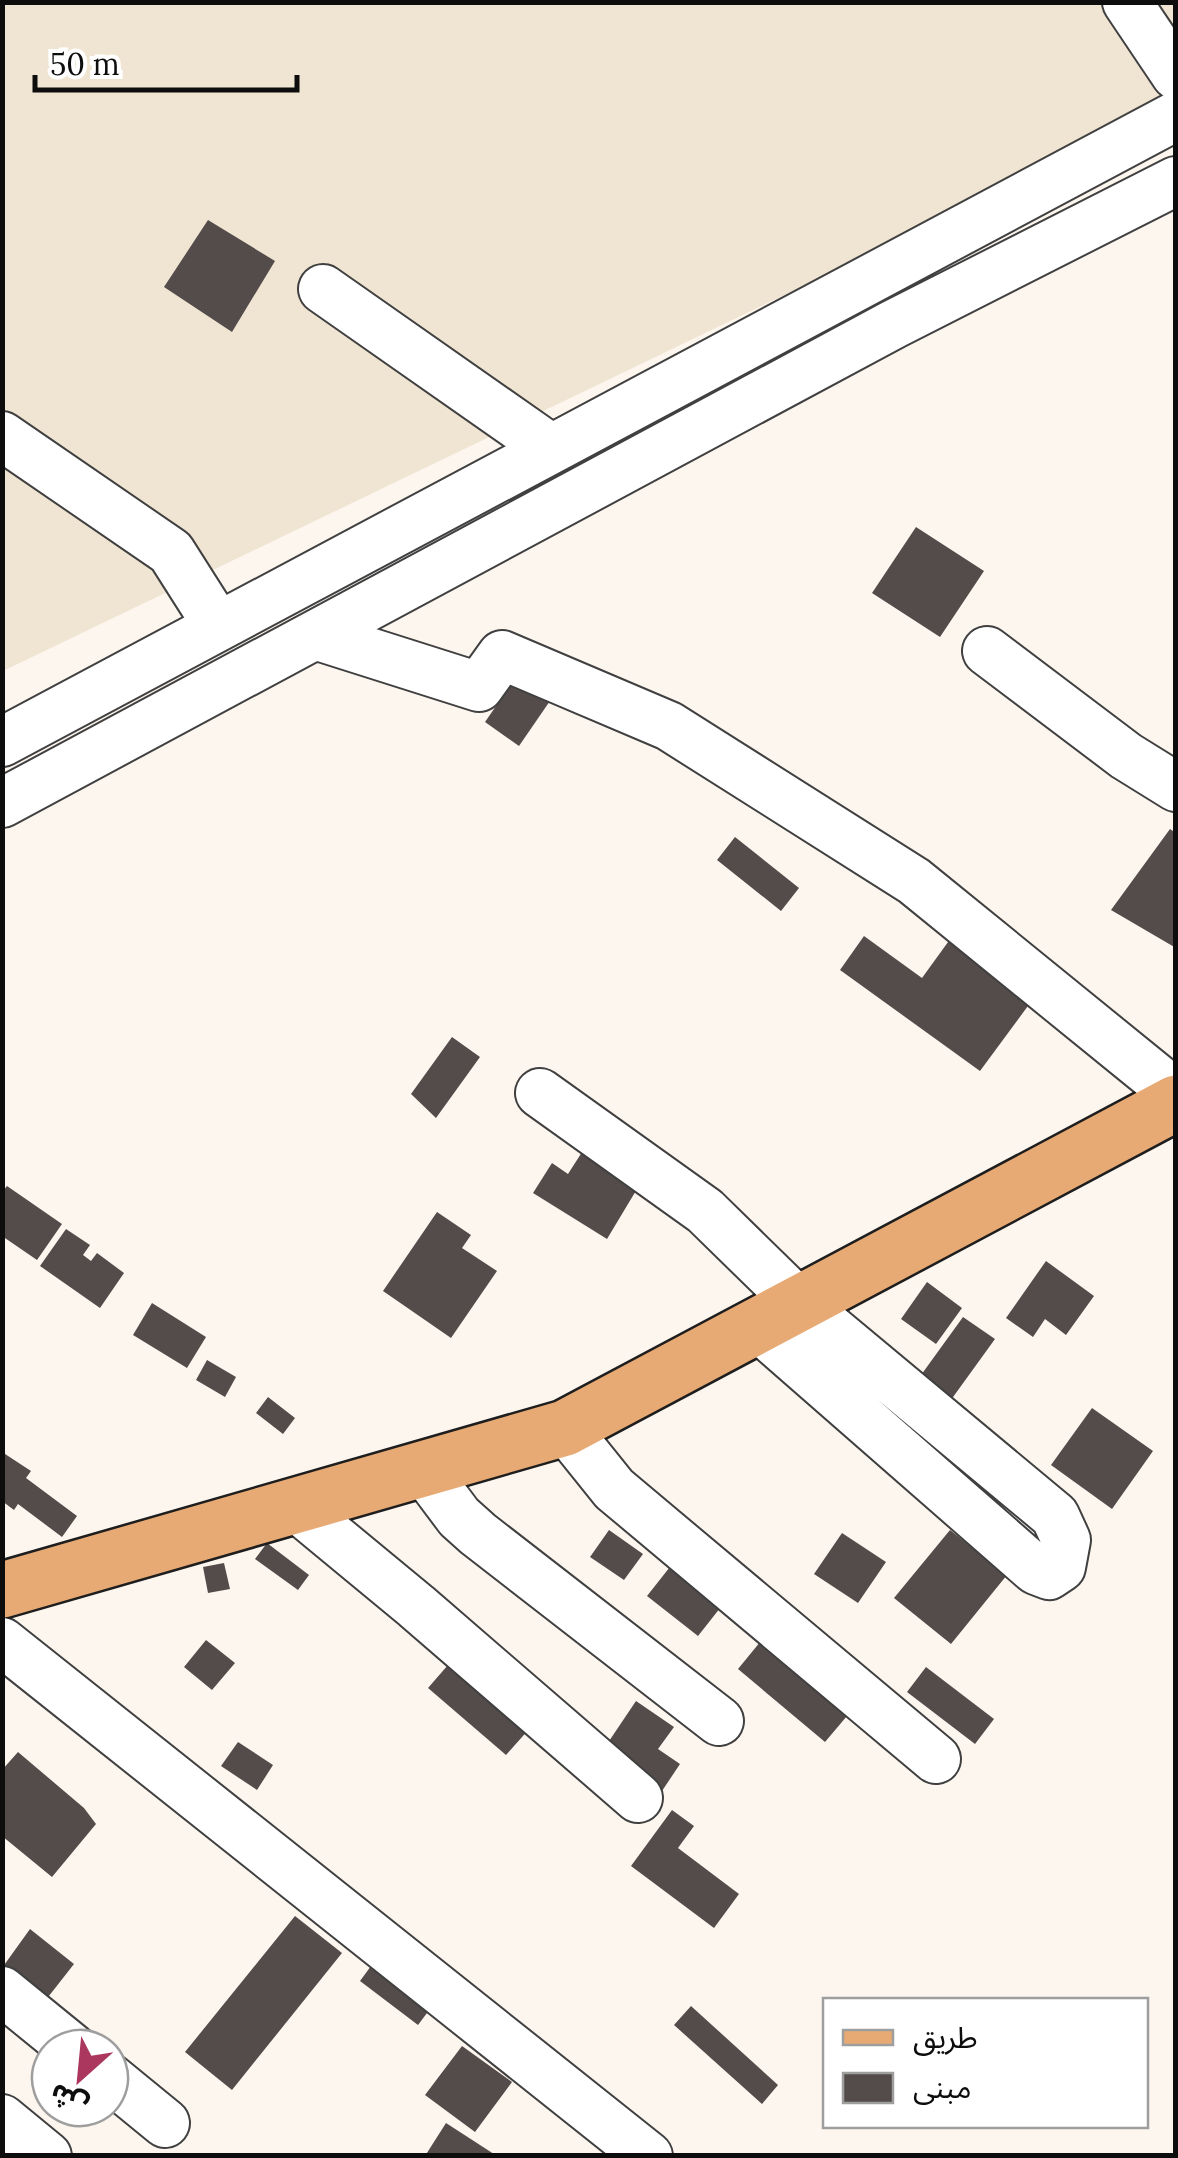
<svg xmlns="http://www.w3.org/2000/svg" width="1178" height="2158" font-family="Lora,'Noto Sans Arabic',serif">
<rect width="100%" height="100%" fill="#fdf6ef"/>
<path fill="#f0e5d2" d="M3,3h1172v104l-1172,564z"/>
<path fill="#544c4b" d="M208,220l67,41 -43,71 -68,-45z
M916,527l68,44 -44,66 -68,-44z
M518,674l34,24 -33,48 -34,-24z
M1170,829l6,4v115l-65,-38z
M735,837l64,51 -18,23 -64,-51z
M956,931l83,60 -59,80 -140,-101 24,-34 58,42z
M452,1037l28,20 -44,61 -25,-24z
M584,1149l56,35 -33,55 -74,-46 19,-30 16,11z
M7,1186l55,38 -25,36 -35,-24v-44z
M437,1212l34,23 -9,13 35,23 -46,67 -68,-47z
M66,1229l24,16 -7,10 8,6 6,-8 27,20 -24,35 -60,-42z
M1046,1261l48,35 -28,39 -21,-16 -12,18 -27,-19z
M927,1282l35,26 -26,36 -35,-25z
M152,1303l54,34 -19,31 -54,-33z
M963,1317l32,22 -47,65 -32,-22z
M207,1360l29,17 -11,20 -29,-17z
M268,1397l27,21 -12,16 -27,-21z
M1092,1408l61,43 -41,58 -61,-44z
M2,1452l29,19 -5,7 51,38 -15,21 -44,-33 -4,6 -12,-9z
M609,1530l34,24 -19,26 -34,-23z
M950,1530l57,45 -56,69 -57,-46z
M842,1533l44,29 -28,41 -44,-29z
M267,1543l42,32 -11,15 -43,-31z
M677,1558l51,40 -30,38 -51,-40z
M224,1563l6,26 -22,4 -5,-26z
M770,1630l88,73 -33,39 -87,-73z
M206,1640l29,23 -23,27 -28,-23z
M461,1650l78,68 -33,37 -78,-67z
M926,1667l68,52 -19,25 -68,-52z
M636,1701l38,26 -16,22 22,15 -20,30 -59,-41z
M238,1742l35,23 -16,25 -36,-24z
M18,1752l66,56 12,16 -44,53 -50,-41v-66z
M672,1810l22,16 -16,22 61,46 -25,34 -83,-62z
M295,1916l47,37 -110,137 -47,-38z
M30,1929l44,35 -29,37 -43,-33z
M371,1966l59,43 -12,16 -58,-44z
M691,2006l87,79 -16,19 -88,-79z
M462,2046l50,36 -37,50 -50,-37z
M446,2123l51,33h-72z"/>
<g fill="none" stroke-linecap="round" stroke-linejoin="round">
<defs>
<path id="minor" d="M1127,2l49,73
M323,289l227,159
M2,436l169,116 47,74
M315,635l164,52 23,-32 167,71 245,155 262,213
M987,651l139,105 50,31
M2,742l1174,-626
M2,803l892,-479 282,-143
M540,1093l165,118 93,91 257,214 11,24 -5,27 -12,8 -13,-5 -279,-244
M565,1428l49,61 322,270
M423,1469l36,48 19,17 241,187
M295,1506l121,100 222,192
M2,1642l646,514
M2,1991l70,57
M110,2078l55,45
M2,2119l45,37"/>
<path id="major" d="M2,1590l563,-162 611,-325"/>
</defs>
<use href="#minor" stroke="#404040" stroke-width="52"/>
<use href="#major" stroke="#1e1e1e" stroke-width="60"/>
<use href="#minor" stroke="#fff" stroke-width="48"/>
<use href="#major" stroke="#e7aa75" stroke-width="55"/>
</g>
<rect width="1178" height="2158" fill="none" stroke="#0d0d0d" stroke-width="10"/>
<rect x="823" y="1998" width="325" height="130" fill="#ffffff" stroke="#9e9e9e" stroke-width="2.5"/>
<rect x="843" y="2030" width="50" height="15" fill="#e7aa75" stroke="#9e9e9e" stroke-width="2.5"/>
<text x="913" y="2048" font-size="30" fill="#0d0d0d">طريق</text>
<rect x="843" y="2073" width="50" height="30" fill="#544c4b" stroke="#9e9e9e" stroke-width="2.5"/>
<text x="913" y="2098" font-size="30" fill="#0d0d0d">مبنى</text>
<g transform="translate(80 2078) rotate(207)"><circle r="48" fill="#ffffff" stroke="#9e9e9e" stroke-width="2.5"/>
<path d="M0-8L18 38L0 25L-18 38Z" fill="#ab375e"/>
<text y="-15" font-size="28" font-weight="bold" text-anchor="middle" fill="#0d0d0d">ش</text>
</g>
<path d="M35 75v15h262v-15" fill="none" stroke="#0d0d0d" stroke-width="5"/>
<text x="50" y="75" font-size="30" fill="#0d0d0d" stroke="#ffffff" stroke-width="8" paint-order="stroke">50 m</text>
</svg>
